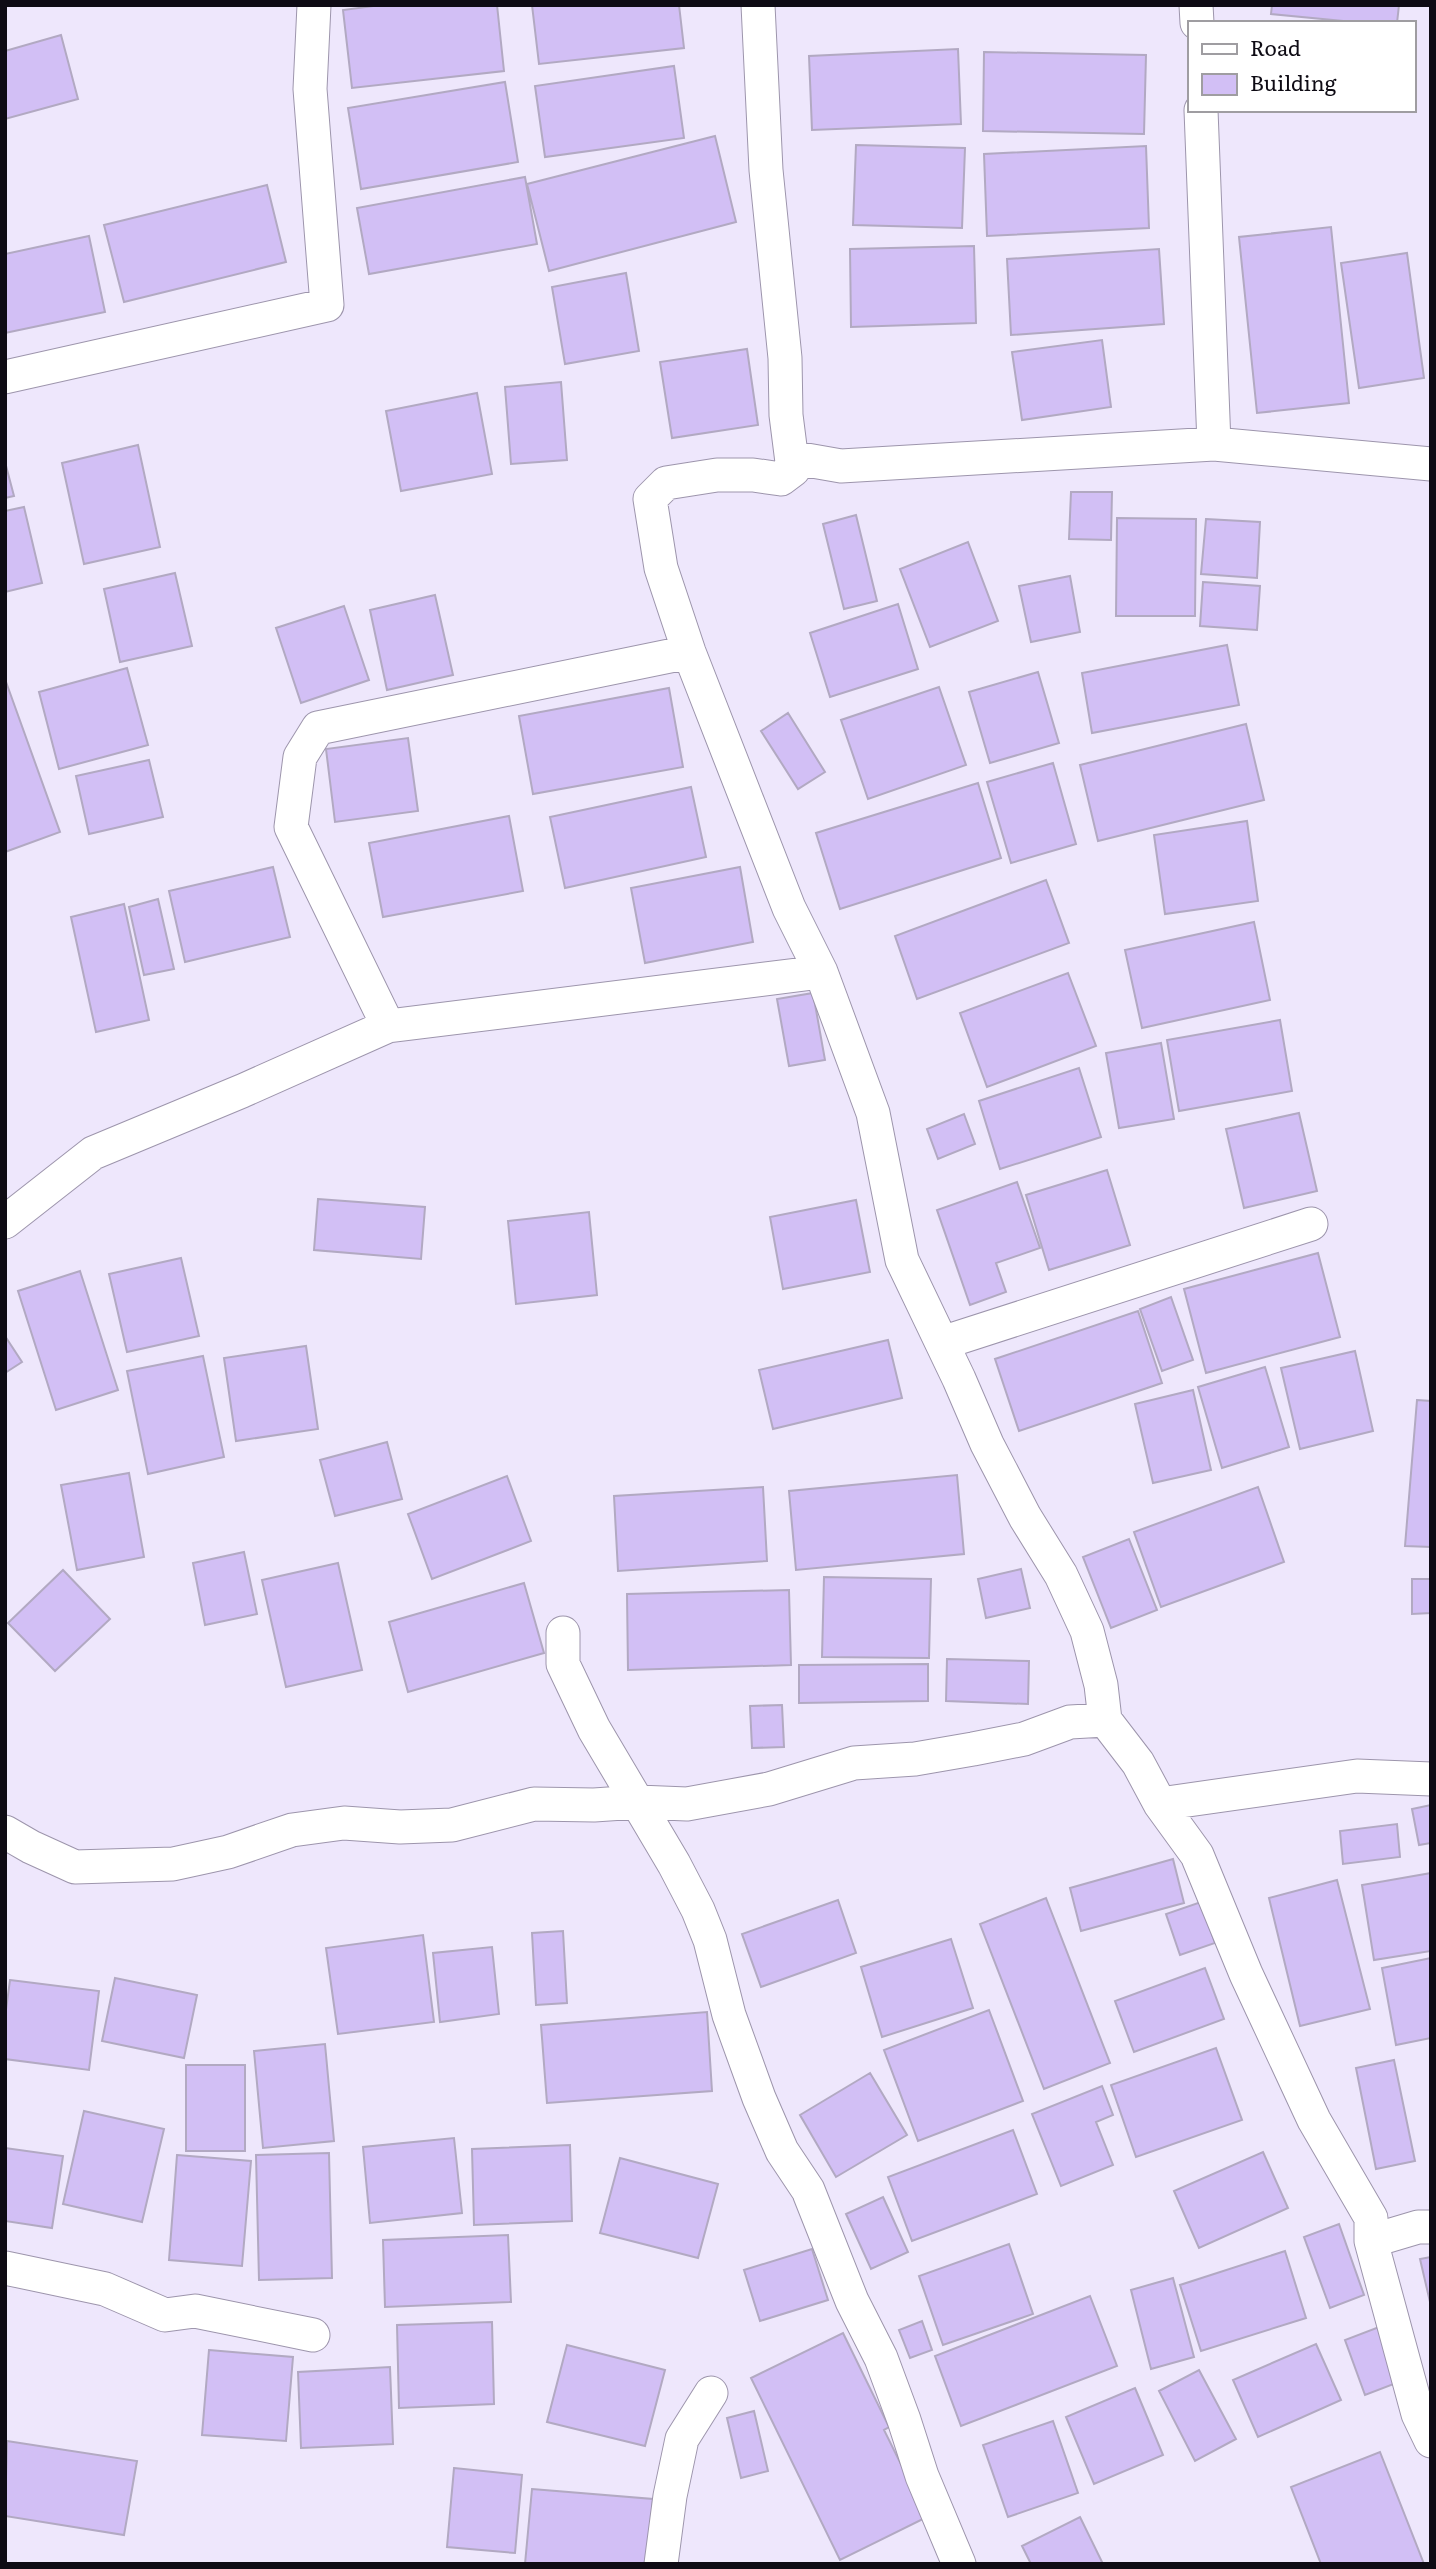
<svg xmlns="http://www.w3.org/2000/svg" width="1436" height="2569" font-family="Literata,serif">
<rect width="100%" height="100%" fill="#eee7fc"/>
<path fill="#d2bff5" stroke="#b2a9c2" stroke-width="2" d="M381,5h116l7,66 -152,17 -9,-78z
M532,5h147l5,43 -145,16z
M1272,5h127l-2,18h-33l-93,-9z
M61,35l17,64 -73,20v-68z
M958,49l3,75 -149,6 -3,-74z
M984,52l162,3 -2,79 -161,-3z
M674,66l10,72 -139,19 -10,-71z
M505,82l13,80 -157,27 -13,-81z
M715,136l21,86 -187,49 -22,-87z
M856,145l109,3 -3,80 -109,-3z
M1146,146l3,82 -162,8 -3,-82z
M525,177l12,67 -168,30 -12,-66z
M267,185l19,77 -162,40 -20,-77z
M1331,227l18,176 -92,10 -18,-176z
M89,236l16,76 -100,21v-79z
M974,246l2,77 -125,4 -1,-78z
M1159,249l5,75 -153,11 -4,-76z
M1407,253l17,125 -65,10 -18,-125z
M626,273l13,78 -74,13 -13,-77z
M1102,340l9,67 -89,13 -10,-68z
M747,349l11,76 -86,13 -12,-76z
M561,382l6,78 -56,4 -6,-77z
M477,393l15,81 -91,17 -15,-80z
M138,445l22,102 -76,17 -22,-101z
M5,462l9,34 -9,2z
M1071,492h41l-1,48 -42,-1z
M24,507l18,76 -37,9v-81z
M856,515l21,86 -33,8 -21,-85z
M1117,518l79,1 -1,97h-79z
M1206,519l54,3 -3,56 -56,-4z
M968,542l30,79 -68,26 -30,-78z
M175,573l17,73 -72,16 -16,-73z
M1070,576l10,56 -49,10 -12,-56z
M1203,582l57,4 -3,44 -57,-4z
M435,595l18,80 -66,15 -17,-80z
M898,604l20,65 -88,28 -20,-64z
M344,606l25,74 -68,23 -25,-75z
M1227,645l12,60 -147,28 -10,-60z
M127,668l21,77 -89,24 -20,-77z
M1038,672l21,71 -69,20 -21,-71z
M5,679l55,153 -55,20z
M939,687l27,78 -98,34 -27,-79z
M669,688l14,79 -150,27 -14,-78z
M788,713l37,59 -27,17 -37,-58z
M1246,724l18,76 -166,41 -18,-76z
M408,738l10,73 -83,11 -9,-73z
M149,760l14,57 -74,17 -13,-58z
M1053,763l23,81 -65,19 -24,-81z
M978,783l23,75 -161,51 -24,-76z
M691,787l15,70 -141,31 -15,-71z
M509,816l14,75 -140,26 -14,-74z
M1247,821l11,80 -93,13 -11,-79z
M273,867l17,70 -105,25 -16,-71z
M740,867l13,75 -108,21 -14,-75z
M1046,880l23,63 -152,56 -22,-63z
M158,899l16,70 -30,6 -15,-68z
M124,904l25,116 -53,12 -25,-115z
M1254,922l16,78 -128,28 -17,-78z
M1068,973l28,73 -109,41 -27,-74z
M813,993l12,67 -36,6 -12,-67z
M1280,1020l12,71 -113,20 -12,-71z
M1161,1043l13,76 -55,9 -13,-75z
M1079,1068l22,69 -101,32 -21,-68z
M1299,1113l18,78 -73,17 -18,-79z
M964,1114l11,30 -37,15 -11,-30z
M1107,1170l23,75 -81,25 -23,-75z
M1017,1182l23,66 -44,15 10,29 -36,13 -33,-95z
M318,1199l107,8 -4,52 -107,-9z
M856,1200l14,72 -87,17 -13,-72z
M589,1212l8,83 -81,9 -8,-83z
M1318,1253l22,84 -134,36 -22,-84z
M181,1258l18,78 -72,16 -18,-78z
M80,1271l38,119 -62,20 -38,-119z
M1171,1297l22,63 -31,11 -22,-62z
M1138,1311l24,72 -143,48 -24,-72z
M5,1336l17,26 -17,11z
M888,1340l14,58 -129,31 -14,-59z
M306,1346l12,83 -82,12 -12,-83z
M1355,1351l18,80 -73,18 -19,-81z
M203,1356l21,101 -76,17 -21,-103z
M1265,1367l24,80 -67,21 -24,-81z
M1193,1390l18,80 -58,13 -18,-79z
M1417,1400l14,1v146l-26,-1z
M387,1442l15,57 -67,17 -15,-56z
M129,1473l15,84 -67,13 -16,-85z
M957,1475l7,79 -168,16 -7,-79z
M507,1476l24,65 -99,38 -24,-65z
M763,1487l4,74 -149,10 -4,-75z
M1258,1487l26,75 -123,45 -27,-75z
M1129,1539l28,71 -46,18 -28,-71z
M244,1552l13,62 -52,11 -12,-62z
M338,1563l24,107 -76,17 -24,-107z
M1021,1569l9,39 -44,10 -8,-39z
M63,1570l47,49 -55,52 -47,-48z
M824,1577l107,2 -2,79 -107,-1z
M1412,1579h19v34l-19,1z
M524,1583l20,70 -136,39 -19,-70z
M789,1590l2,75 -163,5 -1,-76z
M947,1659l82,2 -1,43 -82,-3z
M928,1664v37l-129,2v-38z
M782,1705l2,42 -32,1 -2,-42z
M1431,1805v38l-12,2 -7,-36z
M1397,1824l3,33 -57,7 -3,-33z
M1173,1859l11,44 -103,28 -11,-43z
M1431,1873v78l-57,9 -12,-75z
M1337,1880l33,129 -70,17 -31,-128z
M1046,1898l64,165 -66,26 -64,-165z
M838,1900l18,53 -95,34 -19,-53z
M1201,1902l14,41 -35,12 -14,-41z
M563,1931l4,72 -31,2 -4,-72z
M423,1935l11,87 -96,12 -12,-86z
M951,1939l22,69 -91,29 -21,-70z
M492,1947l7,67 -59,8 -7,-69z
M1431,1958v80l-35,7 -14,-77z
M1205,1968l19,51 -90,33 -19,-51z
M115,1978l82,17 -13,63 -82,-17z
M10,1980l89,11 -10,79 -84,-11v-42z
M989,2010l34,91 -105,40 -34,-91z
M707,2012l5,79 -165,12 -6,-78z
M325,2044l9,97 -71,7 -9,-97z
M1216,2048l26,72 -106,37 -25,-72z
M1394,2060l21,101 -39,8 -20,-101z
M186,2065h59v86h-59z
M870,2073l37,62 -71,42 -36,-62z
M1102,2086l11,29 -17,7 17,43 -52,21 -29,-72z
M84,2111l80,18 -22,93 -79,-18z
M1013,2130l24,64 -125,47 -24,-64z
M454,2138l8,75 -92,10 -7,-76z
M570,2145l2,76 -98,4 -2,-76z
M5,2148l58,8 -11,72 -47,-7z
M1263,2152l25,56 -89,40 -25,-57z
M329,2153l3,125 -73,2 -3,-125z
M177,2155l74,6 -9,105 -73,-6z
M620,2158l98,26 -20,74 -98,-25z
M883,2197l25,55 -37,17 -25,-55z
M1339,2224l25,71 -34,13 -26,-71z
M508,2235l3,67 -126,5 -2,-67z
M1009,2244l24,70 -90,31 -24,-69z
M812,2249l16,51 -68,21 -16,-51z
M1285,2251l21,67 -105,33 -21,-66z
M1431,2257v45h-1l-10,-43z
M1173,2278l21,79 -43,12 -20,-79z
M1090,2296l27,70 -156,60 -26,-70z
M922,2321l10,29 -22,8 -11,-28z
M492,2322l2,82 -95,4 -2,-83z
M1379,2327l20,55 -34,13 -20,-55z
M843,2333l46,94 -5,3 43,87 -87,43 -89,-182z
M1316,2344l25,56 -83,37 -25,-57z
M567,2345l98,25 -20,76 -98,-24z
M209,2350l84,7 -7,84 -84,-6z
M390,2367l3,77 -92,4 -3,-76z
M1199,2370l37,69 -41,22 -36,-70z
M1135,2388l28,67 -69,29 -28,-67z
M754,2411l14,60 -27,7 -14,-60z
M1053,2421l25,72 -70,24 -25,-72z
M7,2441l130,20 -13,74 -119,-19z
M1380,2452l44,112h-103l-30,-77z
M454,2468l68,7 -7,78 -68,-6z
M532,2489l121,10 -6,65h-122z
M1080,2517l23,47h-72l-9,-18z"/>
<g fill="none" stroke-linecap="round" stroke-linejoin="round">
<defs>
<path id="minor" d="M758,5l8,165 19,188 1,57 7,55 -12,9 -28,-4h-36l-51,8 -16,16 11,69 28,84 100,256 32,64 52,141 29,147 57,119 28,65 38,73 36,58 26,56 14,54 4,35
M1196,5l1,18
M1201,110l13,334
M5,377l322,-72 -17,-216 4,-84
M793,470l8,-11 40,7 373,-22 217,20
M388,1026l-97,-199 9,-70 18,-29 371,-76
M5,1222l88,-69 149,-62 146,-65 433,-54
M942,1343l369,-119
M563,1633v31l31,65 80,135 24,46 12,30 19,75 30,83 23,53 26,39 44,111 29,57 23,62 18,56 37,88
M1160,1804l197,-28 74,3
M5,1832l26,15 44,20 98,-3 55,-12 64,-22 52,-7 56,4 52,-2 82,-21 60,1 44,-3 49,2 82,-15 85,-26 61,-4 58,-10 51,-10 46,-17 35,-2 33,43 22,41 37,51 49,119 68,146 57,98v23l47,-14h13
M1371,2241l47,173 13,27
M5,2268l100,21 60,26 30,-4 118,24
M661,2564l9,-68 12,-57 29,-46"/>
</defs>
<use href="#minor" stroke="#9d95ac" stroke-width="35"/>
<use href="#minor" stroke="#fff" stroke-width="33"/>
</g>
<rect width="1436" height="2569" fill="none" stroke="#0e0b14" stroke-width="14"/>
<rect x="1188" y="21" width="228" height="91" fill="#ffffff" stroke="#9f9da1" stroke-width="2"/>
<rect x="1202" y="44" width="35" height="10" fill="#ffffff" stroke="#9f9da1" stroke-width="2"/>
<text x="1250" y="56" font-size="21" fill="#0e0b14">Road</text>
<rect x="1202" y="74" width="35" height="21" fill="#d2bff5" stroke="#9f9da1" stroke-width="2"/>
<text x="1250" y="91" font-size="21" fill="#0e0b14">Building</text>
</svg>
